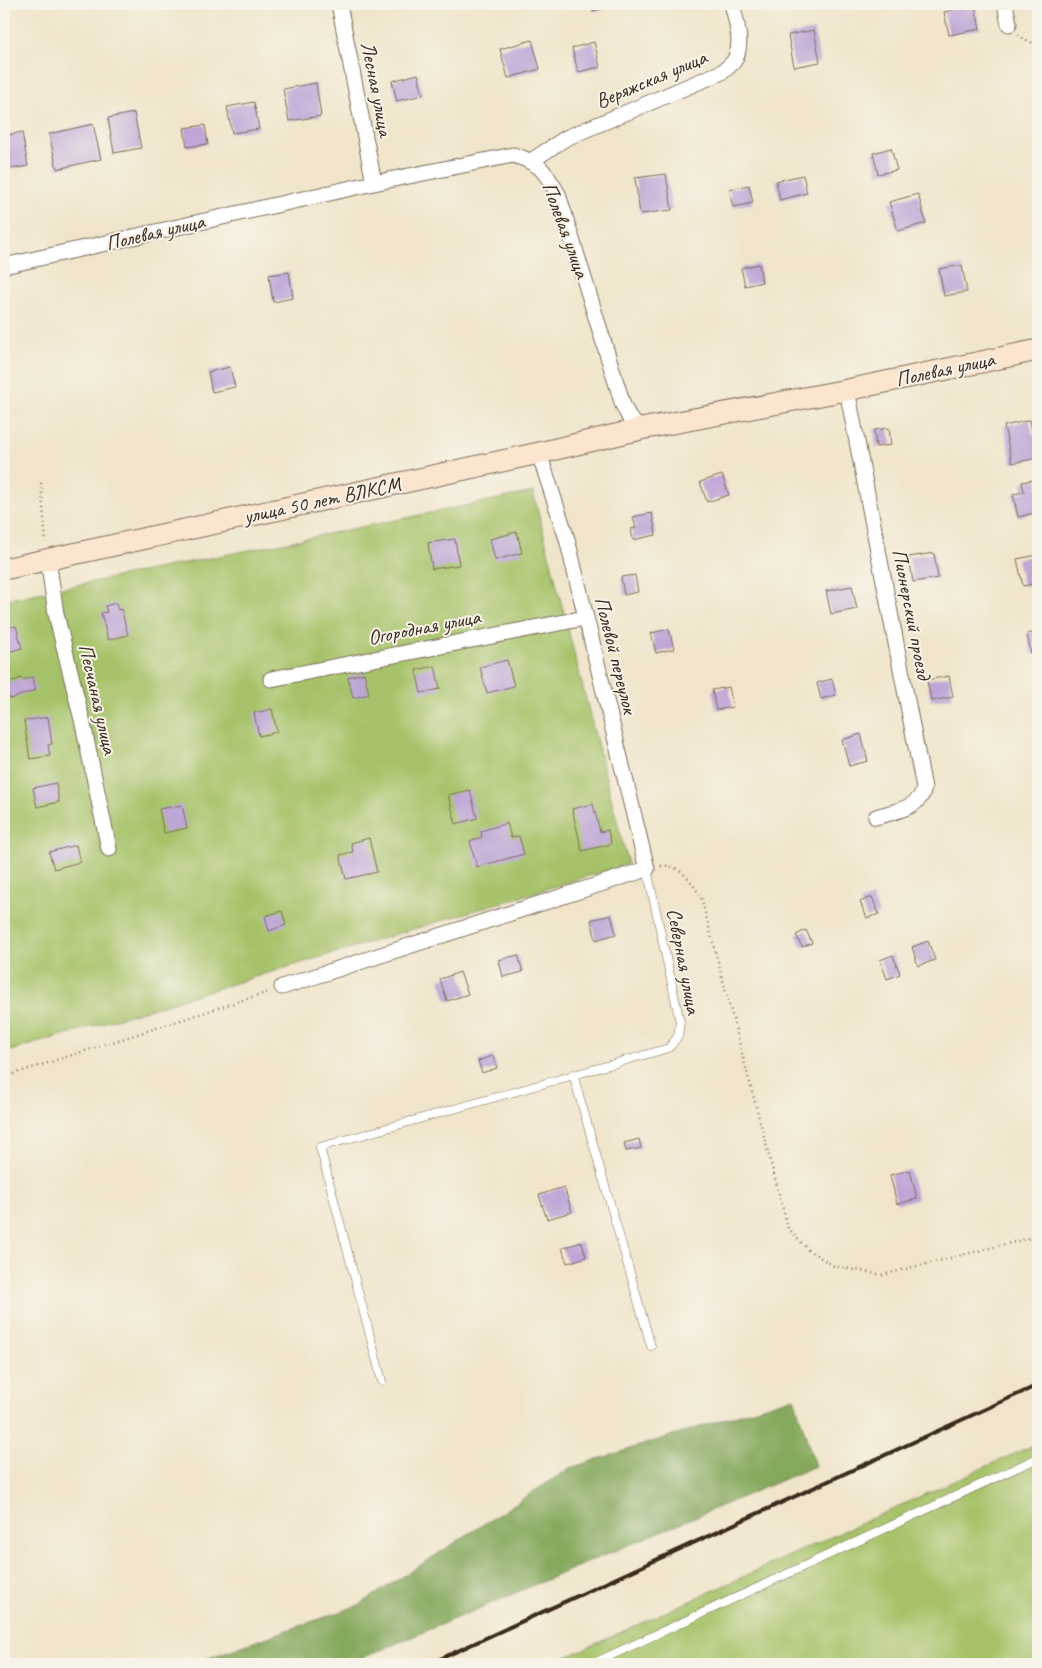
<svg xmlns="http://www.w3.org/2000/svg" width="1042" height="1668" font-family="Caveat,sans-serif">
<rect width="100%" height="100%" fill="#f7f3e8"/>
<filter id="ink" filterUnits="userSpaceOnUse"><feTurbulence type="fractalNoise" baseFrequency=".02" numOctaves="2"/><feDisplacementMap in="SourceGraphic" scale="10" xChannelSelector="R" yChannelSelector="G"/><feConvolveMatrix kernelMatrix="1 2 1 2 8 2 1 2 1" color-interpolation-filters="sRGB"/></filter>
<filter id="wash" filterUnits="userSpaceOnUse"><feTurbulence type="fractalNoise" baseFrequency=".0096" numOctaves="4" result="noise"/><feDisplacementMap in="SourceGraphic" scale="20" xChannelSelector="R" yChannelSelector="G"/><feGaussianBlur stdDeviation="1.12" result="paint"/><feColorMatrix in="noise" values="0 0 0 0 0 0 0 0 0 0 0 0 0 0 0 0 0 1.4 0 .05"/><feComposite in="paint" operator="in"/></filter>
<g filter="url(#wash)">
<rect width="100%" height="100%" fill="#f0e5ca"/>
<path fill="#a6c268" stroke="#707643" d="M533,492l95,372 -624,189v-453z
M1038,1443v221h-487z"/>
<path fill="#84a85c" stroke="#60693d" d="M794,1397l21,69 -467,198h-157l168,-59 211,-137z"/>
<g id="blocks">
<path fill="#bda5d6" d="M591,4h30v1l-28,6z
M975,5l5,24 -31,6 -5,-23z
M814,30l6,32 -26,5 -6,-32z
M532,40l8,29 -32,9 -8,-29z
M594,42l6,25 -22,5 -6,-24z
M418,74l5,21 -26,6 -5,-20z
M316,83l5,33 -32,5 -6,-32z
M254,102l5,27 -27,4 -5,-26z
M134,113l7,35 -27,5 -6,-35z
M93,124l8,35 -44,10 -8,-35z
M205,125l3,19 -21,3 -3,-19z
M22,132l6,34 -24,4v-34z
M891,148l6,22 -19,4 -5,-21z
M666,174l6,36 -32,4 -5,-36z
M803,175l4,18 -27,7 -4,-19z
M749,185l4,18 -20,4 -4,-18z
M918,194l8,29 -28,8 -9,-29z
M759,264l3,18 -17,4 -4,-18z
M962,265l5,27 -23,4 -5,-27z
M289,272l4,26 -20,4 -4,-27z
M230,367l5,20 -23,5 -4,-20z
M1030,420l3,15 5,-1v24l-26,5 -8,-37z
M889,428l2,17 -15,2 -2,-17z
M722,475l7,20 -22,7 -7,-20z
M1038,479v33l-20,5 -5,-23 11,-2 -2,-10z
M652,513l4,22 -23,5 -2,-11 5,-1 -3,-11z
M517,532l5,21 -27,7 -5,-21z
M455,539l4,26 -27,4 -4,-26z
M934,553l4,25 -25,4 -4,-25z
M1038,555v28l-15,3 -6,-27z
M635,575l3,17 -14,3 -3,-18z
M852,586l5,23 -26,5 -5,-23z
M116,603l2,7 3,-1 7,26 -20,5 -7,-27 6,-1 -2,-6z
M16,626l6,22 -18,5v-24z
M669,629l5,20 -18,4 -5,-20z
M1038,632v21l-7,1 -4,-20z
M507,660l7,26 -27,7 -7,-26z
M435,666l5,23 -19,4 -5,-23z
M364,673l5,21 -16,4 -5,-21z
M949,676l4,21 -22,4 -4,-21z
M32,677l4,13 -26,9 -6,-15 18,-6 1,2z
M832,679l4,16 -15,4 -4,-16z
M729,687l4,20 -17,3 -4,-20z
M272,709l5,23 -18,4 -5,-23z
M48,717l4,27 -4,1 2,11 -20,3 -6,-38z
M861,734l7,27 -19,5 -7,-26z
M56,783l3,19 -22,5 -4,-19z
M470,790l7,28 -21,6 -8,-29z
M593,804l7,28 8,-2 3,14 -29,7 -10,-42z
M182,805l5,23 -23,5 -5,-24z
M507,823l4,15 8,-2 5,18 -47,13 -7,-26 12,-4 -1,-6z
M369,838l8,34 -31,7 -6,-24 13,-3 -2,-9z
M76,845l4,17 -26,7 -5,-17z
M872,897l7,17 -12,4 -7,-16z
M282,911l4,14 -17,6 -4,-15z
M611,915l5,19 -20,6 -5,-20z
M806,930l6,13 -10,4 -6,-12z
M928,941l7,19 -17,6 -6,-19z
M518,955l5,17 -20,5 -4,-17z
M893,955l7,19 -13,5 -7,-19z
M460,972l8,22 -21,7 -7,-22z
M493,1056l4,12 -15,5 -4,-12z
M639,1139l2,9 -15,3 -2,-8z
M910,1170l7,29 -20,5 -7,-29z
M564,1187l8,25 -25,7 -8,-24z
M582,1242l4,15 -19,6 -5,-15z"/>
</g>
</g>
<g filter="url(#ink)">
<use href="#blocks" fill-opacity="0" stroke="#7a6b5a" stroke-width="1"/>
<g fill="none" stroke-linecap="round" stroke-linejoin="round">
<defs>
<path id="lane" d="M573,1074l78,272
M382,1381l-62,-234 349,-99 9,-12 2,-14 -33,-153
M592,1664l446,-206"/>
<path id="street" d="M339,4l35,179
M1005,4l4,20
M531,161l35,-23 156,-66c4,-3 9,-7 12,-11 10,-16 2,-41 -2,-57
M4,266l370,-83 139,-28c28,8 31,15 45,39l65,211 7,14 11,10
M847,390l77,398c-4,21 -30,23 -48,29
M48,559l8,55 27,110 26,125
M271,679l314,-61
M282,987l365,-118 -80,-330 -28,-86"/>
<path id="secondary" d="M4,569l535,-116 102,-24 206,-39 191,-40"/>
</defs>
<use href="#lane" stroke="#7a6b5a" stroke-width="9"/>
<use href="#street" stroke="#7a6b5a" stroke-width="17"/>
<use href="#secondary" stroke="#7a6b5a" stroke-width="23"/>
<path stroke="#7a6b5a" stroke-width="2.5" stroke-dasharray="1 4" stroke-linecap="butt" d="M1018,35l11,7 9,2
M41,483l5,60
M661,866c19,-3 32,18 40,31l87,331 20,22 26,16 48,9 156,-39
M4,1077l264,-85"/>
<use href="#lane" stroke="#fff" stroke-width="8"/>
<use href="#street" stroke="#fff" stroke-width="15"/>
<use href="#secondary" stroke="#fce5cf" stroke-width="21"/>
<path stroke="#3b2a1e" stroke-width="4" d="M429,1664l609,-279"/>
</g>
</g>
<g text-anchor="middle" stroke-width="4" stroke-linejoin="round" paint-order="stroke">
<g font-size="21" fill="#3b2a1e" stroke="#f7f3e8">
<text transform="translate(651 79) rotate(-23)" y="7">Веряжская улица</text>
<text transform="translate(377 89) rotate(79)" y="7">Лесная улица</text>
<text transform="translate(566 230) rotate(70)" y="7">Полевая улица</text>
<text transform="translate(155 232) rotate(-13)" y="7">Полевая улица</text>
<text transform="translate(945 369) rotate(-12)" y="7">Полевая улица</text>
<text transform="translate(322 500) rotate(-12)" y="7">улица 50 лет ВЛКСМ</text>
<text transform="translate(912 614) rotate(79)" y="7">Пионерский проезд</text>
<text transform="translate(424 627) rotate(-11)" y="7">Огородная улица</text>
<text transform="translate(616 655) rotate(76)" y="7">Полевой переулок</text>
<text transform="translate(98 699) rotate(77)" y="7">Песчаная улица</text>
<text transform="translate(684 961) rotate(79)" y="7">Северная улица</text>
</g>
</g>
<rect width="1042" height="1668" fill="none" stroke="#f7f3e8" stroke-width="20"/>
</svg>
